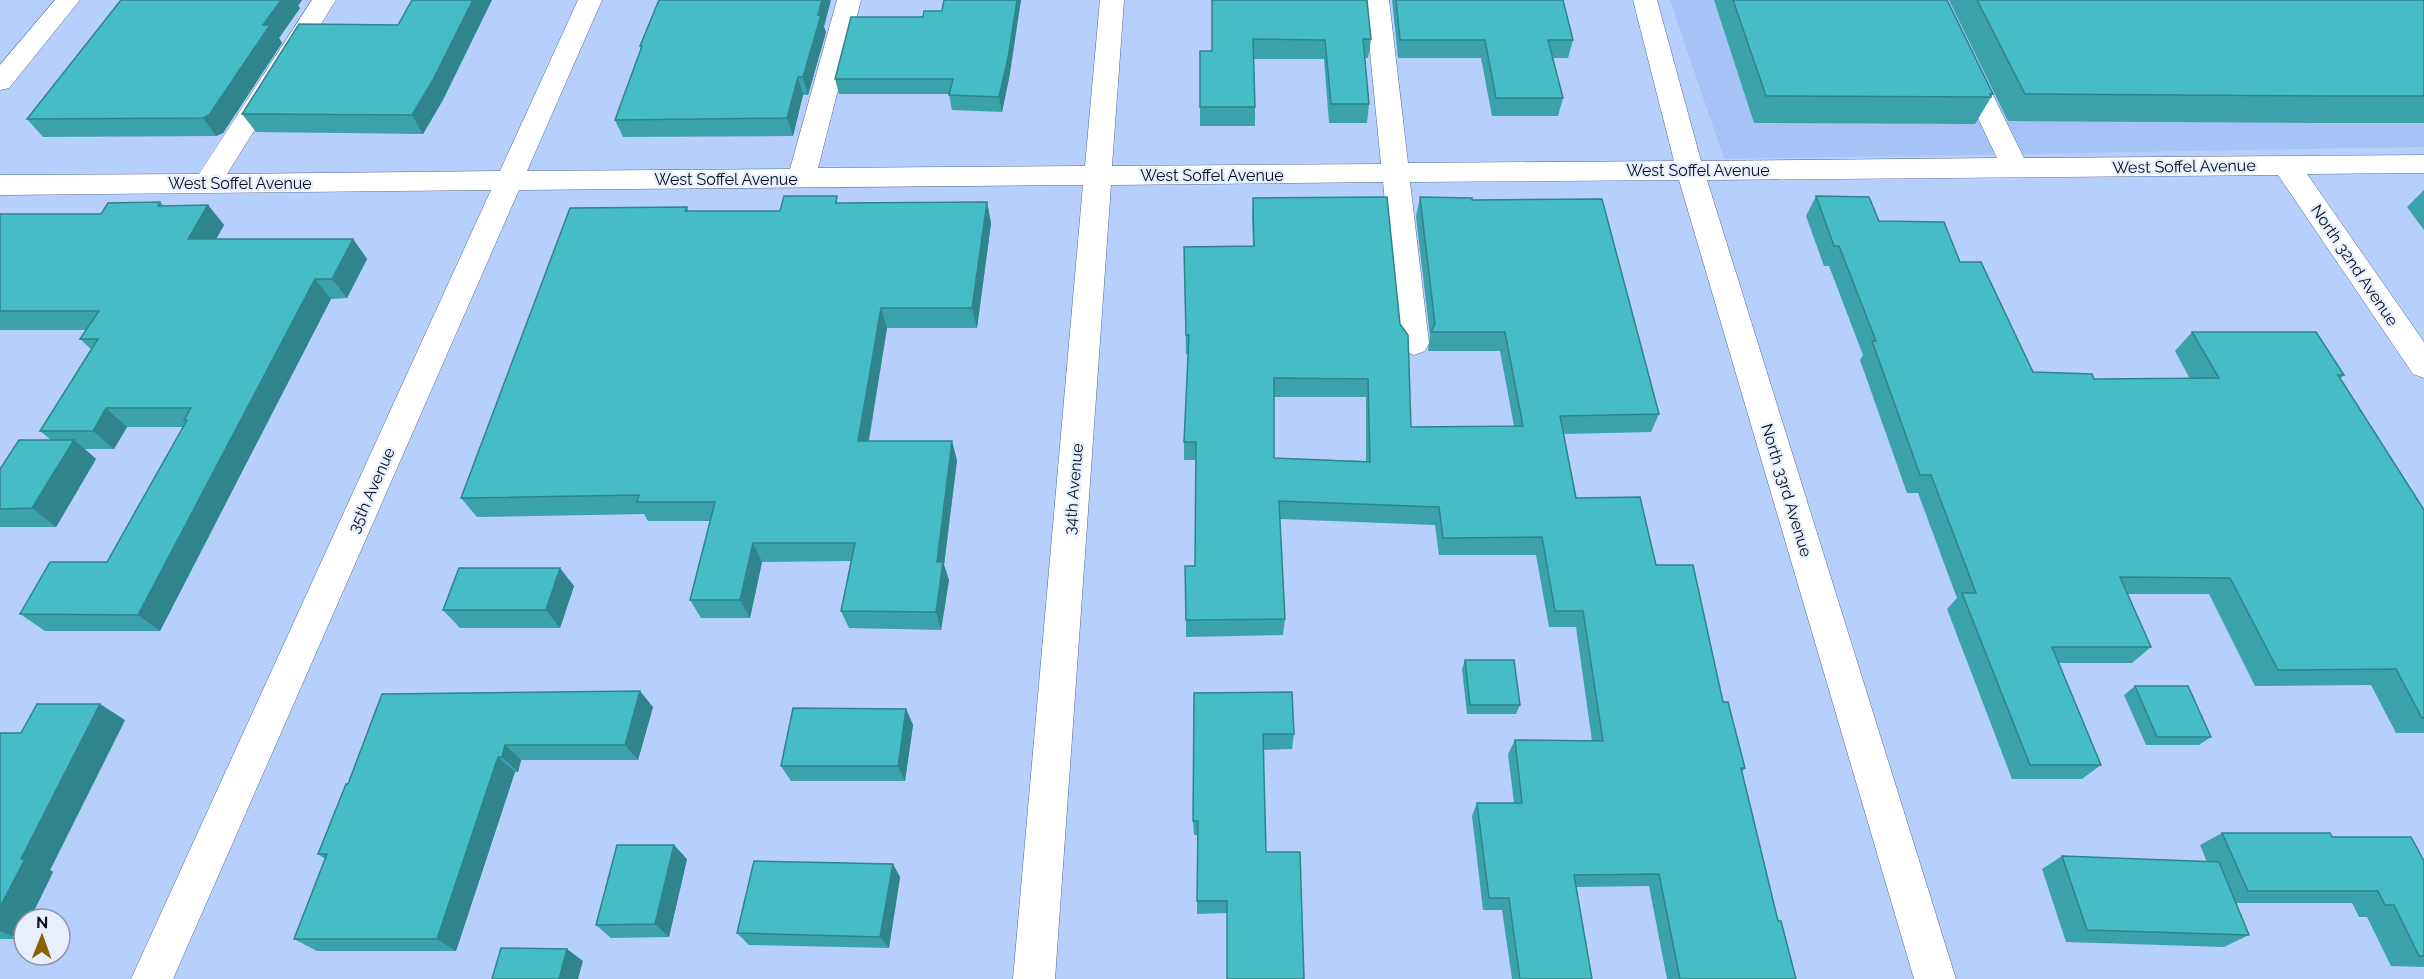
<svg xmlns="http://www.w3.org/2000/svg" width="2424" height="979" font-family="Raleway,sans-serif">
<rect width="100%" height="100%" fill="#b6cffd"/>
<path fill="#a7c2f6" d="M1670,0h754v147l-700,12z"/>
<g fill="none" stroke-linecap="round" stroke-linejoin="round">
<defs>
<path id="minor" d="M55,0h25l-71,88 -9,2v-25z
M312,0h24l-109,174 273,-3 78,-171h24l-75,171 263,-2 47,-169h24l-43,168 267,-2 15,-166h24l-12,166 269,-2 -16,-164h24l19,163 266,-2 -41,-161h24l44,161 296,-3 -75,-158h24l78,158 400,-3v18l-117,1 117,168v36l-11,-4 -135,-199 -571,5 249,799h-42l-235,-799 -269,2 19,161 -4,8 -11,4 -11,-4 -4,-8 -16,-161 -272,3 -56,794h-42l70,-794 -564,5 -346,789h-42l360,-789 -491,5v-20l199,-1z"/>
</defs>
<use href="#minor" stroke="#556a94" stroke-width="1"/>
<use href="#minor" fill="#fff" fill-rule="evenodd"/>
</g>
<path fill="#3ba2aa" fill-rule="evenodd" d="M121,0h181l-4,6 2,2 -21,30 3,5 -59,90 -7,3 -173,1 -16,-18z
M1212,0l159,39 -3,19h-3l4,46 -2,19h-38l-5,-64h-70l1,48v19h-55v-75h12z
M1392,0h171l10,40 -5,18h-15l10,40 -5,18h-66l-11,-58h-83z
M1714,0h233l46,94 -18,30 -221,-1z
M1949,0h475v123h-105l-311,-2z
M824,27l2,5 -18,63h-5l-10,41 -170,1 -8,-17 26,-71 -1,-3z
M1010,73l-8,39 -50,-2 -3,-16h-110l-4,-15z
M444,98l-21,36 -167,-2 -14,-18z
M2424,190v40l-17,-23z
M1816,196l63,25 81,41 73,110 61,7h96l-15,-28 17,-19 152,43 -4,4 84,131v223h-28l-25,-48 -116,1 -46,-92h-81l23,53 -19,16h-74l43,102 -19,14h-70l-65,-170 10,-11 -39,-105h-11l-47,-133 3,-5 -34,-89h-5l-18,-50z
M1420,197l52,3 187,214 -8,18 -87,2 12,64 80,67 67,137 22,66 -3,4 36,149 18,58h-129l-18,-93 -73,1 16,92h-80l-10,-69h-19l-11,-94 5,-13h37l-6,-49 7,-14 77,1 -16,-114h-27l-13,-72h-97l-4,-30 -155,-6 5,100 -2,16 -97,2v-17l9,-54 1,-106h-12v-18l4,-88h-2l-2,-107 69,-1 -1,-29 1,-19 158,229 103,-1 -14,-75h-72l2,-15 -14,-119zM1274,397h92v64l-92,-3z
M160,202l4,4 44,-1 16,20 -8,14h137l14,20 -20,39 -16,1 -171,332h-115l-25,-17 87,-52 76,-135h-56l-13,22h-29l11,10 -40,68h-56v-58l51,-29 -11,-9 51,-82 -11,-10 6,-9h-86v-116h101z
M987,202l4,21 -14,105h-90l-18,113 88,19 -13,105 5,15 -8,50 -92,-2 -8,-17 10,-50 -89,1 -12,56h-49l-11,-18 20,-79h-62l-4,-7 -167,3 -16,-19 226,-291 2,4h91l59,-8z
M574,586l-14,42h-100l-17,-18z
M1465,660l55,45 -4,9h-49l-5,-45z
M2135,686l76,51 -12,8h-53l-22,-50z
M1194,693l100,41 -2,15 -29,1 -36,163 -30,1v-79h-3l-1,-14z
M653,707l-15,53h-117l-3,12h-3l-59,179h-139l-23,-12 31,-80 -7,-5 30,-70z
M906,709l7,16 -8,56h-114l-10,-15z
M125,720l-75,150 3,2 -23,47h-6v11l-4,9h-20v-206h21z
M2222,833l110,4 92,24v106l-33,-1 -24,-49h-8l-7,-14h-116l13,32 -25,12 -158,-5 -24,-73 20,-13 145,6 -7,-17z
M687,859l-18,78 -58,1 -15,-13z
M900,877l-11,71 -140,-3 -12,-12z"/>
<path fill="#30848b" d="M281,0h21l-4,6 2,2 -21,30 3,5 -59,90 -7,3 -13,-18 60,-93z
M473,0h19l-48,98 -21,36 -11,-19z
M822,0h9l-7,27 2,5 -18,63 -5,-18z
M1017,0h4l-11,73 -8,39 -3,-15z
M798,77l5,18 -10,41 -6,-18z
M987,202l4,21 -14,105 -5,-20z
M208,205l16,20 -19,34 -17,-20z
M353,239l14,20 -20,39 -15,-19z
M315,279l16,20 -171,332 -22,-16z
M881,308l6,20 -22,133 -7,-20z
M106,408l21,19 -13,22 -21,-18z
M74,440l22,19 -40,68 -24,-19z
M952,441l5,19 -13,105 5,15 -8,50 -5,-18 1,-50z
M753,543l9,19 -12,56 -10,-18z
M560,568l14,18 -14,42 -14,-18z
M640,691l13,16 -15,53 -13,-15z
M100,704l25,16 -75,150 3,2 -23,47h-6v11l-4,9 -20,-8v-24l21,-48z
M906,709l7,16 -8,56 -7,-15z
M505,745l16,15 -3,12 -16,-15z
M498,757l17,15 -59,179 -19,-12z
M674,845l13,14 -18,78 -14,-13z
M893,864l7,13 -11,71 -9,-11z
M567,949l16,12 -5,18h-19z"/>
<path fill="#45bcc6" stroke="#30848b" stroke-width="1.5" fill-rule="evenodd" d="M121,0h160l-18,25h7l-61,90 -6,3 -176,1z
M412,0h61l-40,80 -21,35 -170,-1 57,-90 99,1z
M659,0h163l-4,15h3l-18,62h-5l-11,41 -172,2 27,-74h-2z
M944,0h73l-9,58 -9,39 -50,-2 4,-16h-118l16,-62h72l1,-6h18z
M1212,0h155l4,39h-8l6,65h-38l-6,-64 -72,-1 2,68h-55v-56h12z
M1396,0h167l10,40h-25l15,58h-67l-11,-58h-85z
M1733,0h214l46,94h-3l1,3 -225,-1z
M1977,0h447v96h-81l-318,-2z
M784,196h53l-1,7 151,-1 -15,106h-91l-23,133h94l-15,121h6l-7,50 -95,-1 14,-68h-102l-13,57h-50l25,-98h-78l2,-7 -178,3 109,-290 117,-1 -2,4h95z
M1816,196l53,1 10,24 65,1 16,40h21l52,110 59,2 2,5 125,-1 -27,-46h124l28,43h-6l86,135v208h-2l-26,-49 -118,1 -48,-92 -110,-1 31,70h-99l49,118h-71l-68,-172h14l-45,-118h-11l-48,-134h4l-37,-95h-5z
M1387,197l13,127 8,11 3,92 112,-1 -18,-94h-74l4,-8 -15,-127 52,1v2l130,-1 57,215 -99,2 16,82 64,-1 16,68h37l30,137h5l17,66h-4l37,153h3l15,58h-116l-21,-105 -85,1 18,104h-72l-11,-81h-20l-12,-95h45l-7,-63 88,1 -20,-130h-28l-13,-74 -99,1 -4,-31 -160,-6 6,118 -99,1 -1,-54h10l1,-124h-12l5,-107h-3l-2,-88 70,-1 -1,-48zM1274,378l94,1 2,83 -96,-4z
M160,202l-2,4 50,-1 -20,34h165l-21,40h-17l-177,336 -118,-1 30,-52h57l80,-142h-3l7,-12h-85l-13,23h-53l58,-92h-18l19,-28h-99v-97h101l7,-11z
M19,440h55l-42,68 -32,1v-40z
M459,568h101l-14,42h-103z
M1465,660h49l6,45h-50z
M2135,686h53l23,51h-54z
M640,691l-15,54h-120l-3,12h-4l-61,182h-143l33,-85h-9l28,-70h2l34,-90z
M1292,692l2,42h-31l3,118h34l4,127h-77v-78h-30l1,-80h-5l1,-128z
M37,704h63l-79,155h4l-25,48v-174h21z
M793,708l113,1 -8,57h-117z
M2222,833h108l2,4h79l13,24v95h-5l-25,-51h-9l-7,-14h-130z
M617,845h57l-19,79 -59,1z
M2062,856l157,6 30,73 -162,-5z
M754,861l139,3 -13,73 -143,-4z
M501,948l66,1 -8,30h-67z"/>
<g text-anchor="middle" stroke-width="4.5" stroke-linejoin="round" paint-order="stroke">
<g font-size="16" fill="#070f1f" stroke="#e7effe">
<text transform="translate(2184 166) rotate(-1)" y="6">West Soffel Avenue</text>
<text x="1698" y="176">West Soffel Avenue</text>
<text x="1212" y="181">West Soffel Avenue</text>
<text x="726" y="185">West Soffel Avenue</text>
<text x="240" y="189">West Soffel Avenue</text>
<text transform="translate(2355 265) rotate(56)" y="6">North 32nd Avenue</text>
<text transform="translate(1073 489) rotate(-85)" y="6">34th Avenue</text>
<text transform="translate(371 490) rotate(-66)" y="6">35th Avenue</text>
<text transform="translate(1787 490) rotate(73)" y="6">North 33rd Avenue</text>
</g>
</g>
<g transform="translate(42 937) rotate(1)"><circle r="28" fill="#e7effe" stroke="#8d95a5" stroke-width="1.5"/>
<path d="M0-4.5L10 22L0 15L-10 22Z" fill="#886300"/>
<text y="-9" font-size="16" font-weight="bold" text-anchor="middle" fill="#070f1f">N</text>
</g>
</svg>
